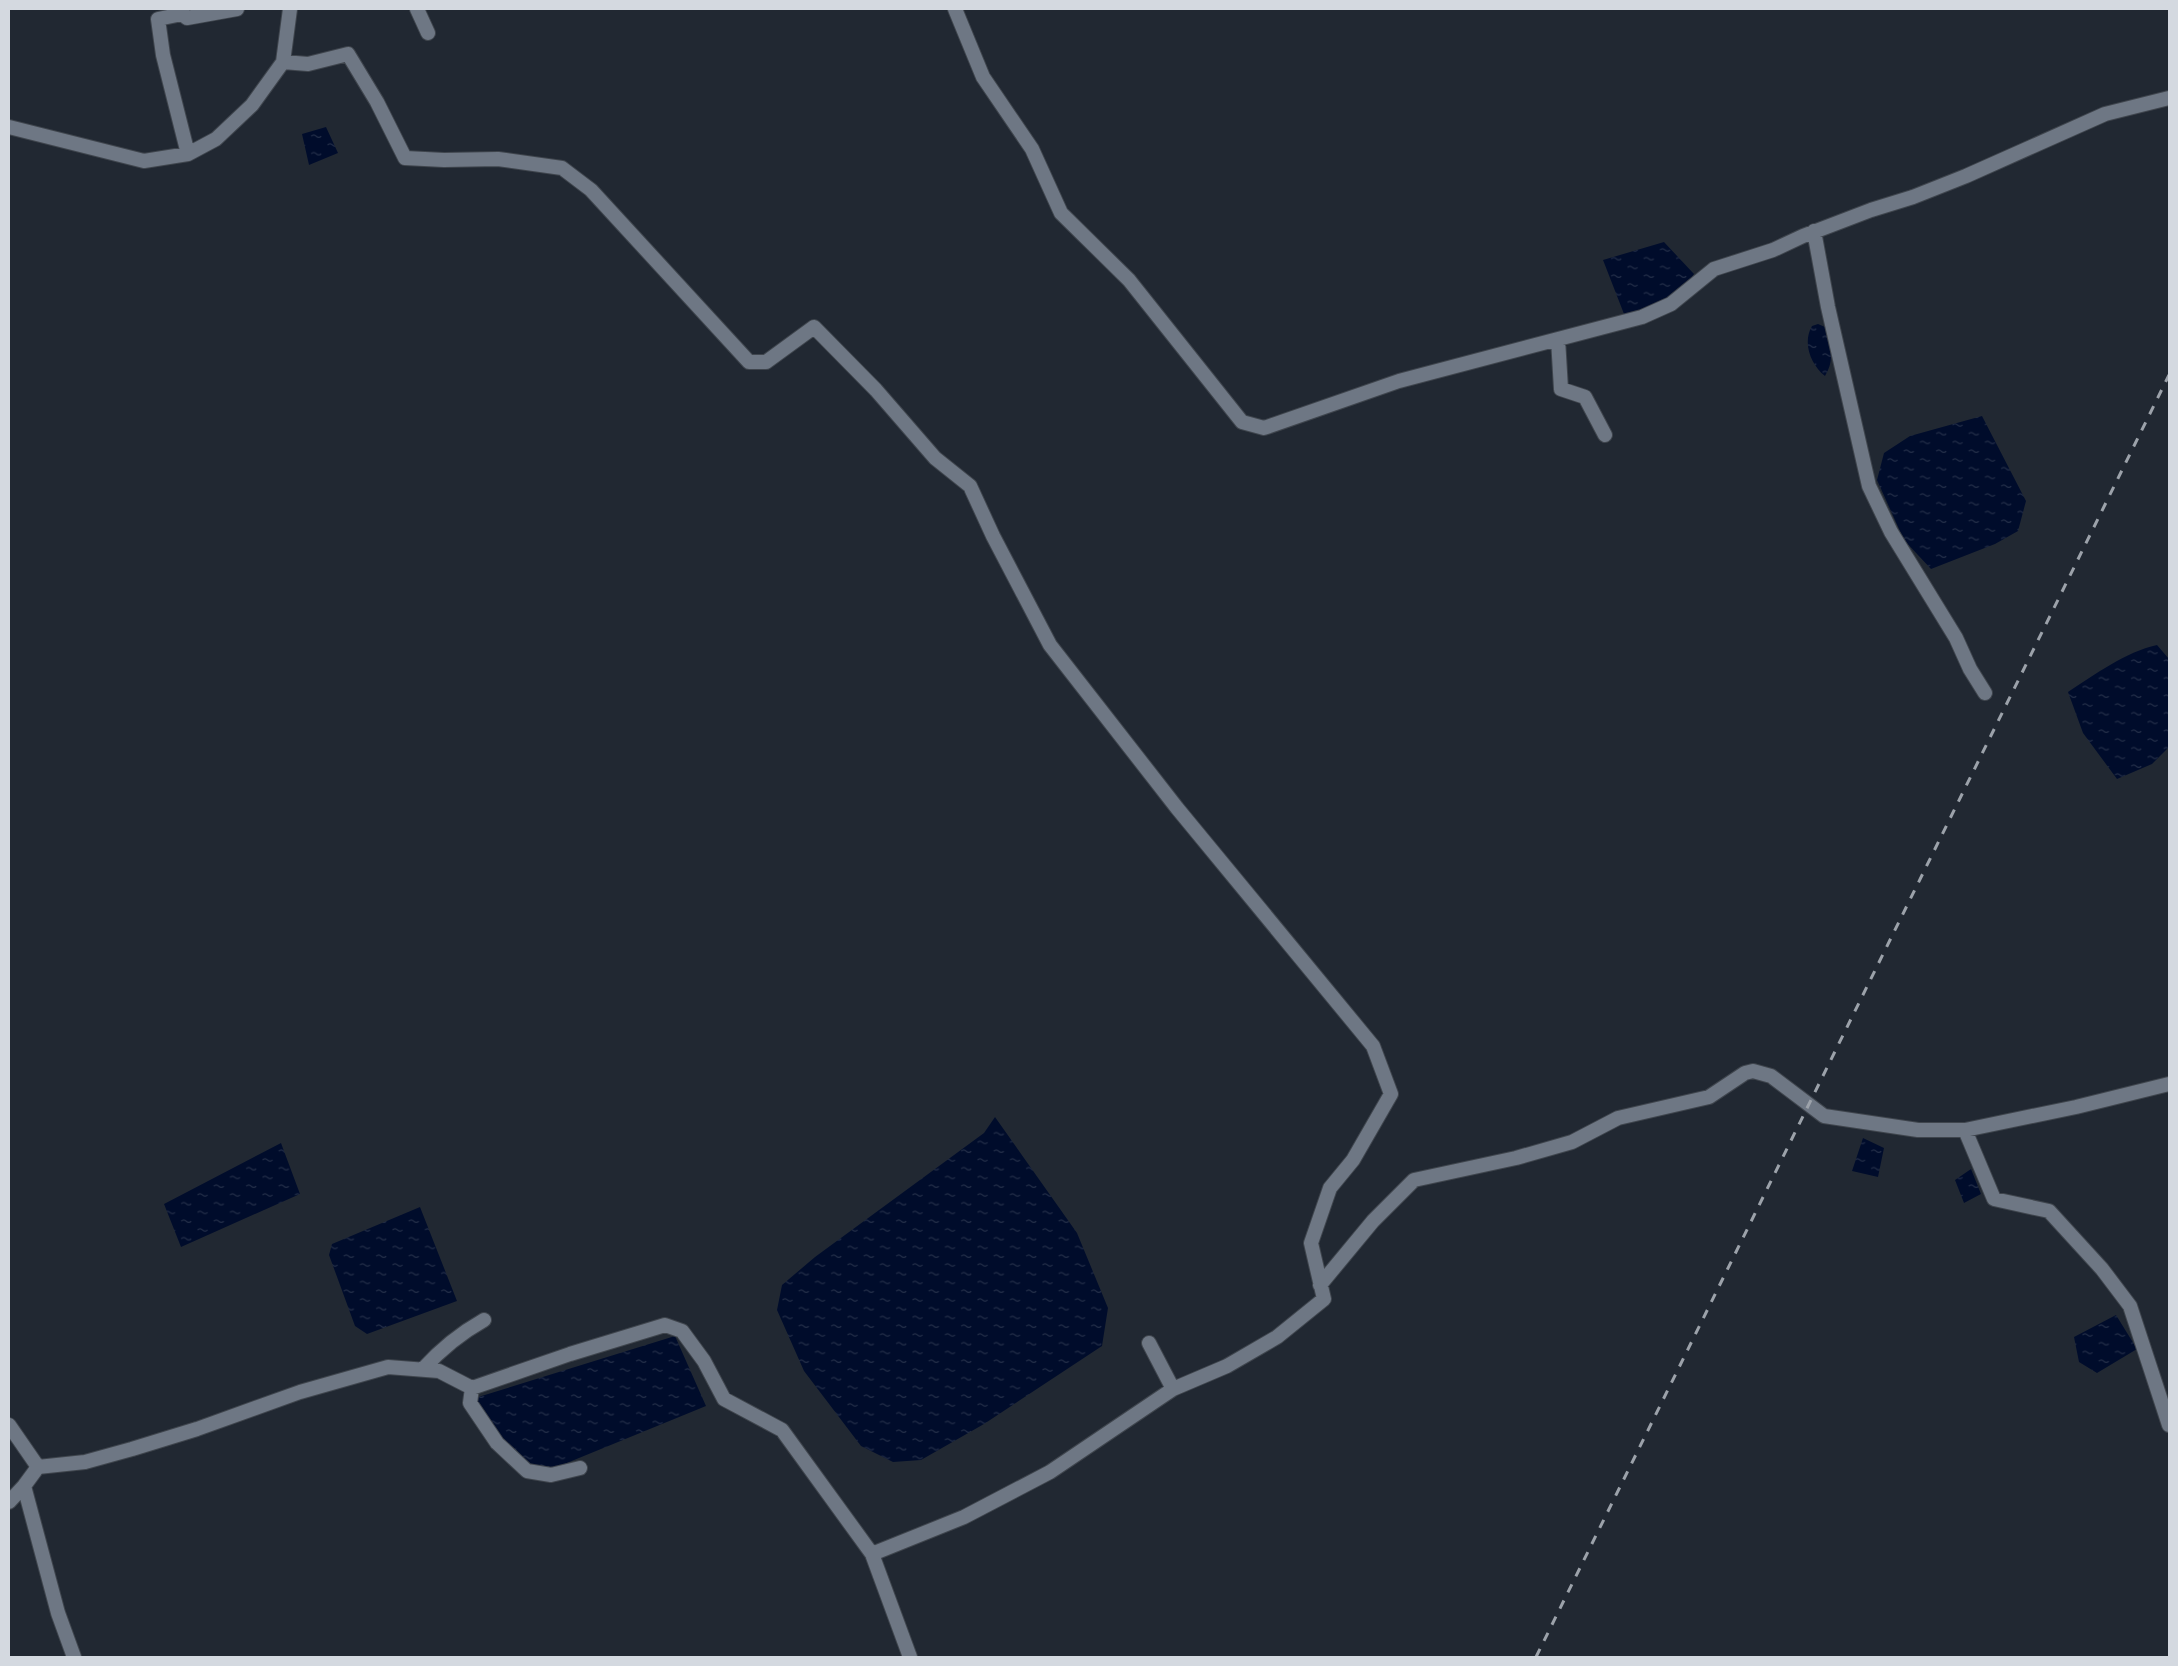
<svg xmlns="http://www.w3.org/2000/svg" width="2178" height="1666" font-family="'IBM Plex Sans',sans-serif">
<defs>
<pattern id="water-ripples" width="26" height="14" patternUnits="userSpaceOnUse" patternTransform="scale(1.25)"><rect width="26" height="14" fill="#000c2b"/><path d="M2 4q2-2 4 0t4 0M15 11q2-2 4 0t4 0" fill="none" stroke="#242f49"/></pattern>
</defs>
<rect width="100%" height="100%" fill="#212832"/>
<path fill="url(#water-ripples)" d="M326,127l12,26 -29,12 -7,-31z
M1664,242l30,32c-21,30 -36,34 -70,40l-21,-54z
M1818,324l7,3c4,20 11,31 0,49 -14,-11 -23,-33 -13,-50z
M1982,416l44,85 -8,30 -23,13 -64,25 -27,-29 -27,-60 7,-27 26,-17z
M2157,645l12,14v88l-17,17 -35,15 -34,-46 -15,-41c28,-18 57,-40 89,-47z
M995,1117l82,116 31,75 -6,38 -118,78 -63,36 -28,2 -32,-16 -57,-75 -27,-61 5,-25 33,-28 169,-124z
M1863,1138l21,10 -6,29 -26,-6z
M281,1143l19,51 -119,53 -17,-43z
M1971,1169l10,25 -17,9 -9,-23z
M420,1207l37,94 -90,33 -12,-8 -26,-71 3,-11z
M2116,1315l21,34 -40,24 -18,-11 -5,-25z
M675,1336l31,70 -149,61 -20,2 -40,-35 -22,-36z"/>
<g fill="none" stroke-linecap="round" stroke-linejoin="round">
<defs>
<path id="minor" d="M417,9l11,24
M955,9l28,68 49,72 29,64 68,67 113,142 22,6 135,-47 243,-64 29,-13 43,-35 59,-19 30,-14 68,-26 42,-13 53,-21 139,-62 64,-16
M9,127l135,34 44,-7 28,-15 36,-34 31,-43 7,-53
M188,154l-25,-99 -5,-36 24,-5 5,4 50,-9
M1814,231l14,76 41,179 22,46 65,106 14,31 15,24
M1558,339l3,50 24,8 20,38
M1965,1130l29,69 55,12 53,58 28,37 39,119
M1320,1285l53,-64 41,-41 102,-22 56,-16 46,-24 91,-21 36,-24 8,-2 18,5 53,40 94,14h47l111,-23 93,-23
M1149,1343l24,46
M423,1369c18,-20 38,-36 61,-49
M472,1388l-2,15 27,40 30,28 24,4 29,-7
M9,1425l29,42 -14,19 -15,16
M38,1467l47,-5 47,-13 65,-20 103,-37 88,-25 51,4 33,17 98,-34 95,-29 17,6 22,30 20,38 58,31 90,124 92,-37 86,-45 123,-83 54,-23 50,-29 47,-38 -13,-56 19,-55 23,-28 38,-66 -18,-48 -196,-238 -127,-163 -57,-109 -23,-50 -35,-28 -59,-68 -62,-63 -48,35h-17l-158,-172 -29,-22 -64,-9 -54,1 -39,-2 -28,-56 -29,-48 -40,10 -25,-2
M24,1486l34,127 16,44
M872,1554l38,103"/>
</defs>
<use href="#minor" stroke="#3f454d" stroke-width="16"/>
<use href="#minor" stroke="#6e7784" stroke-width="14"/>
<path stroke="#9ca2aa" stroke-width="3" stroke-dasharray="9 9" stroke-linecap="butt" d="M1536,1657l633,-1282"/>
</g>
<rect width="2178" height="1666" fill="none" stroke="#d4d9e0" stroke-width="20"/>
</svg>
